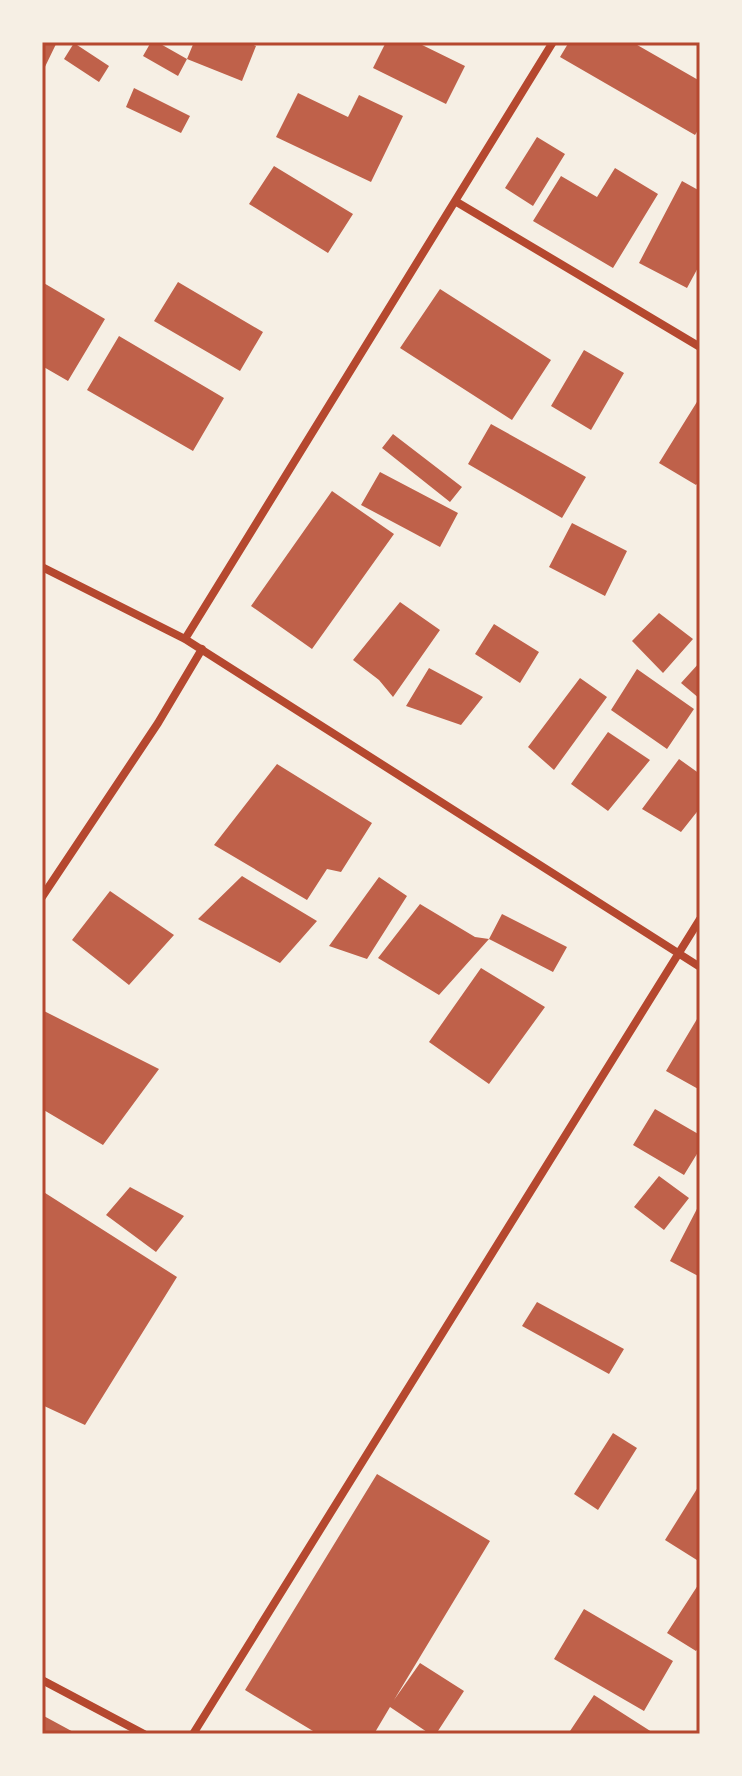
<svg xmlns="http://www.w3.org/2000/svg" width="742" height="1776" font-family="Overpass,sans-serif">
<rect width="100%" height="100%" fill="#f6efe4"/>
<path fill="#bf614a" d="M42,42h15l-15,31z
M151,42h6l30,17 7,-17h53l9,4 -14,35 -55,-22 -9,17 -35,-20z
M386,42h30l49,24 -19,38 -73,-36z
M569,42h63l68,39v46l-5,8 -135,-78z
M74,43l35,23 -10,16 -35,-23z
M134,88l56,28 -9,17 -55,-26z
M298,93l50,24 11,-22 44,21 -32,66 -95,-45z
M537,137l28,17 -32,52 -28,-18z
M274,166l79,48 -25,39 -79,-49z
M615,168l43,26 -45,74 -80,-47 28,-45 36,21z
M682,181l18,10v73l-13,24 -48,-25z
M42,282l63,37 -37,62 -26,-15z
M178,282l85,50 -23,39 -86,-50z
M440,289l111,71 -39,60 -112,-72z
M119,336l105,62 -31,53 -106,-61z
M584,350l40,23 -33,57 -40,-24z
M700,397v83l-4,5 -37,-22z
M491,424l95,53 -24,41 -94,-54z
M393,434l69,53 -12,15 -68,-54z
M380,472l78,41 -18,34 -79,-42z
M332,491l62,43 -82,115 -61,-43z
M572,523l55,28 -22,45 -56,-29z
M400,602l40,28 -47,67 -14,-17 -26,-20z
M659,613l34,26 -30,34 -31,-32z
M494,624l45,28 -19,31 -45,-29z
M700,662v37l-19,-16z
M429,668l54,29 -22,28 -55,-19z
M637,669l57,40 -27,40 -56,-39z
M580,678l27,19 -53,73 -26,-23z
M608,732l42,28 -42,51 -37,-27z
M679,759l21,15v34l-19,24 -39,-23z
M277,764l95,59 -31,49 -14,-3 -20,31 -93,-55z
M242,876l75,45 -37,42 -82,-44z
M379,877l28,19 -40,63 -38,-13z
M110,891l64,44 -45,50 -57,-45z
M420,904l55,33 14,2 13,-25 65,33 -14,25 -64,-33 -50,56 -61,-37z
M481,968l64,39 -56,77 -60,-42z
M42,1010l117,59 -56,76 -61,-36z
M700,1014v76l-34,-19z
M655,1109l45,26v14l-16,26 -51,-30z
M659,1176l30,22 -25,32 -30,-23z
M130,1187l54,29 -28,36 -50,-37z
M42,1191l135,86 -92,148 -43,-20z
M700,1203v74l-30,-16z
M537,1302l87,47 -15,25 -87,-48z
M613,1433l24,15 -39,62 -24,-16z
M377,1474l113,67 -96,159 26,-37 44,28 -28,43h-6l-40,-27 -16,27h-56l-73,-44z
M700,1484v78l-35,-22z
M700,1582v63l-4,6 -29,-18z
M584,1609l89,52 -29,50 -90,-52z
M594,1695l61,39h-87z
M42,1715l24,13 11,6h-35z"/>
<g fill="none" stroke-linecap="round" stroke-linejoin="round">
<path stroke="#b5482f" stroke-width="8" d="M455,201l245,146
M42,567l143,72 515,328
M185,639l368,-597
M42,897l116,-174 44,-74
M42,1680l102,54
M193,1734l507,-815"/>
</g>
<rect width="742" height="1776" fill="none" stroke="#f6efe4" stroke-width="88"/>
<rect x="44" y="44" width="654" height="1688" fill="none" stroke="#b5482f" stroke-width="3"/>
</svg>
